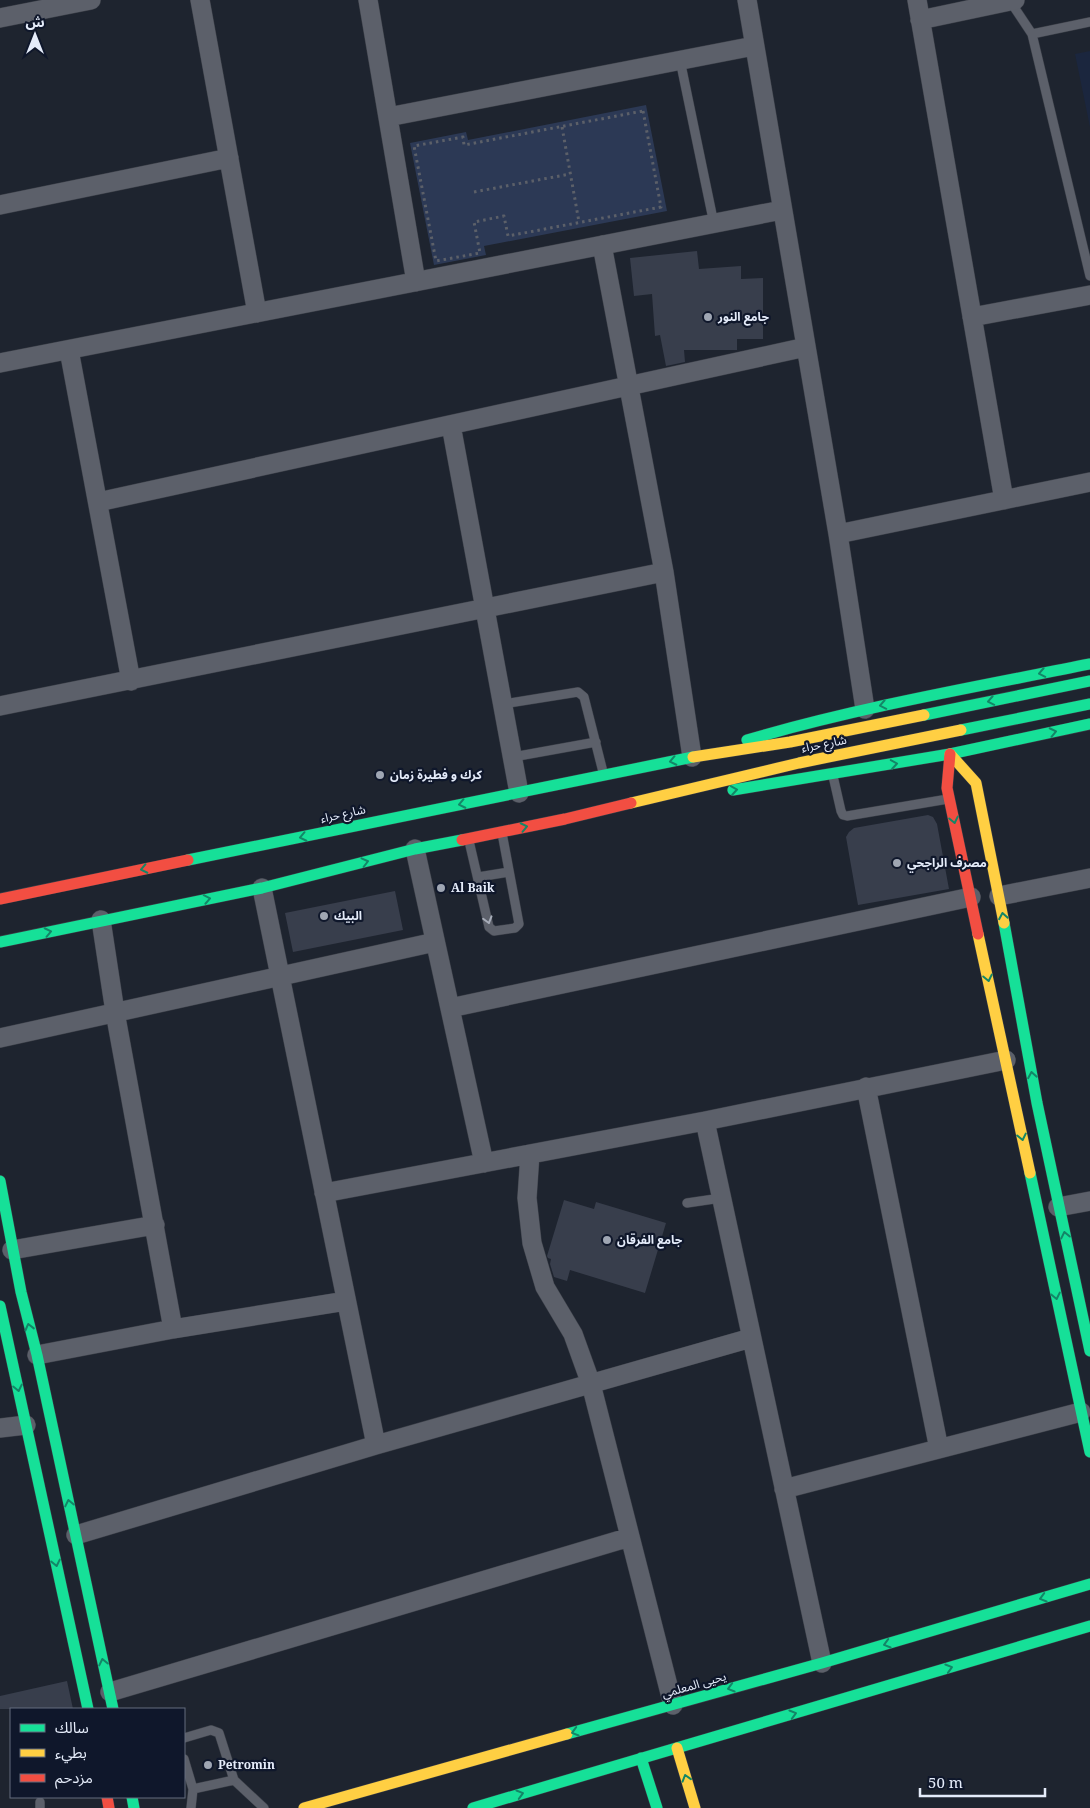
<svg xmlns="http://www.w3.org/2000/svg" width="1090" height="1808" font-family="'Noto Serif','Noto Sans Arabic',serif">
<rect width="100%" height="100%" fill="#1e242f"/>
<path fill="#1b263e" d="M1090,51v76l-15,-73z"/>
<path fill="#2c3955" d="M646,105l21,106 -183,35 2,9 -52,10 -24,-122 56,-11 2,8z"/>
<path fill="#383e4c" d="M697,251l2,18 42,-3v13l22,-1v61h-26v11h-53l1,12 -19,4 -6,-31 -5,1 -3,-42 -18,2 -4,-38z
M928,815l5,2 4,7 12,65 -91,16 -12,-68 3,-5 5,-4z
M395,891l8,39 -110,22 -8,-39z
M564,1200l30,9 2,-7 70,21 -21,70 -75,-23 -3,11 -13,-4 -4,-13 1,-5 -3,-1 -1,-2z
M67,1681l6,28h-73v-13z"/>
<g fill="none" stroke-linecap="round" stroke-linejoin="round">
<defs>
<path id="lane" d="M1010,1l22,33 58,242
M1032,34l58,-12
M680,60l34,164
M503,704l75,-12 6,5 19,75
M513,757l83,-15
M833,776l8,35 2,4 4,1 101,-17
M469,841l20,86 5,4 21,-3 4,-4 -17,-91
M478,877l31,-5
M687,1203l34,-5
M184,1738l27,-8 8,3 15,47 30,28
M184,1759l9,30 -2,19
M193,1789l41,-9
M40,1802v6"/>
<path id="street" d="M200,0l57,313
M368,0l48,282
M747,0l91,534 27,175
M917,0l87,500
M0,18l91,-18
M920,20l95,-20
M388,117l366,-71
M0,205l229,-47
M602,245l62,327 28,185
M972,317l118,-22
M69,350l62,331
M0,363l782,-153
M451,425l68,368
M98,502l708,-155
M838,534l252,-52
M0,706l664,-134
M415,849l69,314
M262,888l114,557
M999,896l91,-18
M101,920l14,92 58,317
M450,1008l521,-111
M0,1038l435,-96
M866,1087l73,362
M705,1121l117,542
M530,1154l-3,44 5,45 13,44 28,47 18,50 82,321
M324,1193l381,-72 301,-61
M1058,1207l32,-6
M12,1250l143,-25
M37,1355l136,-26 173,-28
M0,1428l26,-3
M784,1489l297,-77
M76,1535l300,-90 375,-107
M110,1692l520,-155"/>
<path id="fast" d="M924,715l166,-34
M961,730l129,-26
M747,740c113,-33 228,-53 343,-76
M733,790l217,-36 140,-30
M188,860l505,-103
M1004,923l33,180 53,248
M0,942l262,-54 153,-39 47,-9
M1030,1173l60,279
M0,1181l21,111 16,63 76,354
M0,1306l88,403
M567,1734l255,-71 268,-79
M641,1758l16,50
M132,1797l2,11
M473,1808l617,-182"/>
<path id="slow" d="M950,754l26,29 28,140
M693,757l97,-15 134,-27
M631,803l168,-40 162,-33
M978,934l52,239
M677,1748l18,60
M304,1808l263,-74"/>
<path id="jam" d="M950,754l-3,34 31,146
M462,840l103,-21 66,-16
M0,899l188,-39
M107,1797l2,11"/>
</defs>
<use href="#lane" stroke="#3a3e47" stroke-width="10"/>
<use href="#street" stroke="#3a3e47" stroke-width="20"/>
<use href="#fast" stroke="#3a3e47" stroke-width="12"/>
<use href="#slow" stroke="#3a3e47" stroke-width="12"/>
<use href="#jam" stroke="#3a3e47" stroke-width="12"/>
<path stroke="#5c6069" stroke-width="3" stroke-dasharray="2.5 4" stroke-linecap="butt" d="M643,111l18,96 -153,29 -4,-20 -30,6 6,31 -44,8 -22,-115 49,-9 1,8z
M562,127l17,95
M474,192l96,-18"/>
<use href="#lane" stroke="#5c606a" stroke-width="9"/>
<use href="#street" stroke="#5c606a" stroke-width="19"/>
<use href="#fast" stroke="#16e098" stroke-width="11"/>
<use href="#slow" stroke="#ffcf43" stroke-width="11"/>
<use href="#jam" stroke="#f24e42" stroke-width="11"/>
</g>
<defs><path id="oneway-chevron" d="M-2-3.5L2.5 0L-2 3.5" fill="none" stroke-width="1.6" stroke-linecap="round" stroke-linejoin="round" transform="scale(1.25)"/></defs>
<g stroke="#138667">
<use href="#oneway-chevron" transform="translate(1042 673) rotate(169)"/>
<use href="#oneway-chevron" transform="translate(991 701) rotate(169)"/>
<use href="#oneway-chevron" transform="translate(883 705) rotate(169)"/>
<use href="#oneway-chevron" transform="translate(1053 732) rotate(-12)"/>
<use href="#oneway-chevron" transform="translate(673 761) rotate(168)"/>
<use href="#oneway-chevron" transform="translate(894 764) rotate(-9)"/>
<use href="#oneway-chevron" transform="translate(734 790) rotate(-9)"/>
<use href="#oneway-chevron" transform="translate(462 804) rotate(168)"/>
<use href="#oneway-chevron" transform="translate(954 820) rotate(78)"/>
<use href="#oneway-chevron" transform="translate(524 827) rotate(-12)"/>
<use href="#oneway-chevron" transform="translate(303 837) rotate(168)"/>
<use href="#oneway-chevron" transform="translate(365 862) rotate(-14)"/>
<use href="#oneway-chevron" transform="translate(144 869) rotate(168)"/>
<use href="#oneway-chevron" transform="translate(207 899) rotate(-11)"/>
<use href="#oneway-chevron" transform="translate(1003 916) rotate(-100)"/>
<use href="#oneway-chevron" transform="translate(48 932) rotate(-12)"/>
<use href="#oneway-chevron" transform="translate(988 978) rotate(78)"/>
<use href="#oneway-chevron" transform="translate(1032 1075) rotate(-100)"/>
<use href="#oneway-chevron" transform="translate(1022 1137) rotate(78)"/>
<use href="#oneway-chevron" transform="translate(1065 1235) rotate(-102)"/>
<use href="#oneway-chevron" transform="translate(1056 1296) rotate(78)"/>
<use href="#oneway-chevron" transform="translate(29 1327) rotate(-104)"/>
<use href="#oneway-chevron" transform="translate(18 1388) rotate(78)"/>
<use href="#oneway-chevron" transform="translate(69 1503) rotate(-102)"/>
<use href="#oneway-chevron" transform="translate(56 1563) rotate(78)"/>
<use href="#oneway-chevron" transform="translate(1043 1598) rotate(164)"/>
<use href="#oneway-chevron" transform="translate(887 1644) rotate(164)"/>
<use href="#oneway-chevron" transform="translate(103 1662) rotate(-102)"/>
<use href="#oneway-chevron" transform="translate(949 1668) rotate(-17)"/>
<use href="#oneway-chevron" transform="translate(731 1688) rotate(164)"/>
<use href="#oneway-chevron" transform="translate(793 1714) rotate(-16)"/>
<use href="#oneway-chevron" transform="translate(575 1732) rotate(164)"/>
<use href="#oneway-chevron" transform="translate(686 1778) rotate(-107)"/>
<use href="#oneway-chevron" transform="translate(520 1794) rotate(-16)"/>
</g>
<use stroke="#a7adb9" href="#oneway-chevron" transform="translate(488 920) rotate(74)"/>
<g fill="#9fa6b3" stroke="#0f172b" stroke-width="2">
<circle cx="708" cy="317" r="5"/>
<circle cx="380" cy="775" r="5"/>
<circle cx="897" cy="863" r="5"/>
<circle cx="441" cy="888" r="5"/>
<circle cx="324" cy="916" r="5"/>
<circle cx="607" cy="1240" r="5"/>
<circle cx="208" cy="1765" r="5"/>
</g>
<g text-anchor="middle" stroke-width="4.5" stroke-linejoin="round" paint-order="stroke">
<g font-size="12" font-weight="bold" fill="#e5ecfa" stroke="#0f172b" text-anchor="start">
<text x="718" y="321">جامع النور</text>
<text x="390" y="779">كرك و فطيرة زمان</text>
<text x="907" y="867">مصرف الراجحي</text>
<text x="451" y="892">Al Baik</text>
<text x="334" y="920">البيك</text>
<text x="617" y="1244">جامع الفرقان</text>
<text x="218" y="1769">Petromin</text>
</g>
<g font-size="12" fill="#e5ecfa" stroke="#0f172b">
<text transform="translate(824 744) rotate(-11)" y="4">شارع حراء</text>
<text transform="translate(343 814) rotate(-12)" y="4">شارع حراء</text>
<text transform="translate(694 1685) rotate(-16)" y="4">يحيى المعلمي</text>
</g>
</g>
<rect x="10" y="1708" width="175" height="90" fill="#0f172b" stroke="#656c7e"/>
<rect x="20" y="1724" width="25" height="8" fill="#16e098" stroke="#656c7e"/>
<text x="55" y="1733" font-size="15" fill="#e5ecfa">سالك</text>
<rect x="20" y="1749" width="25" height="8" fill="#ffcf43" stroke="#656c7e"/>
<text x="55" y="1758" font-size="15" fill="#e5ecfa">بطيء</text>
<rect x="20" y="1774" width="25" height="8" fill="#f24e42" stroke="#656c7e"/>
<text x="55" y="1783" font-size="15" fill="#e5ecfa">مزدحم</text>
<g transform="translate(35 35)" stroke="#0f172b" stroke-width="4" paint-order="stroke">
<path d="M0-4L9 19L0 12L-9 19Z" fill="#e5ecfa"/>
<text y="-8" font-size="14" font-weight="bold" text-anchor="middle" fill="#e5ecfa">ش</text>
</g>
<path d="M920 1788v8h125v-8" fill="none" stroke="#e5ecfa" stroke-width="2.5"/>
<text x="928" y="1788" font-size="15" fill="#e5ecfa" stroke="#0f172b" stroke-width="4" paint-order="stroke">50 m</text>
</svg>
